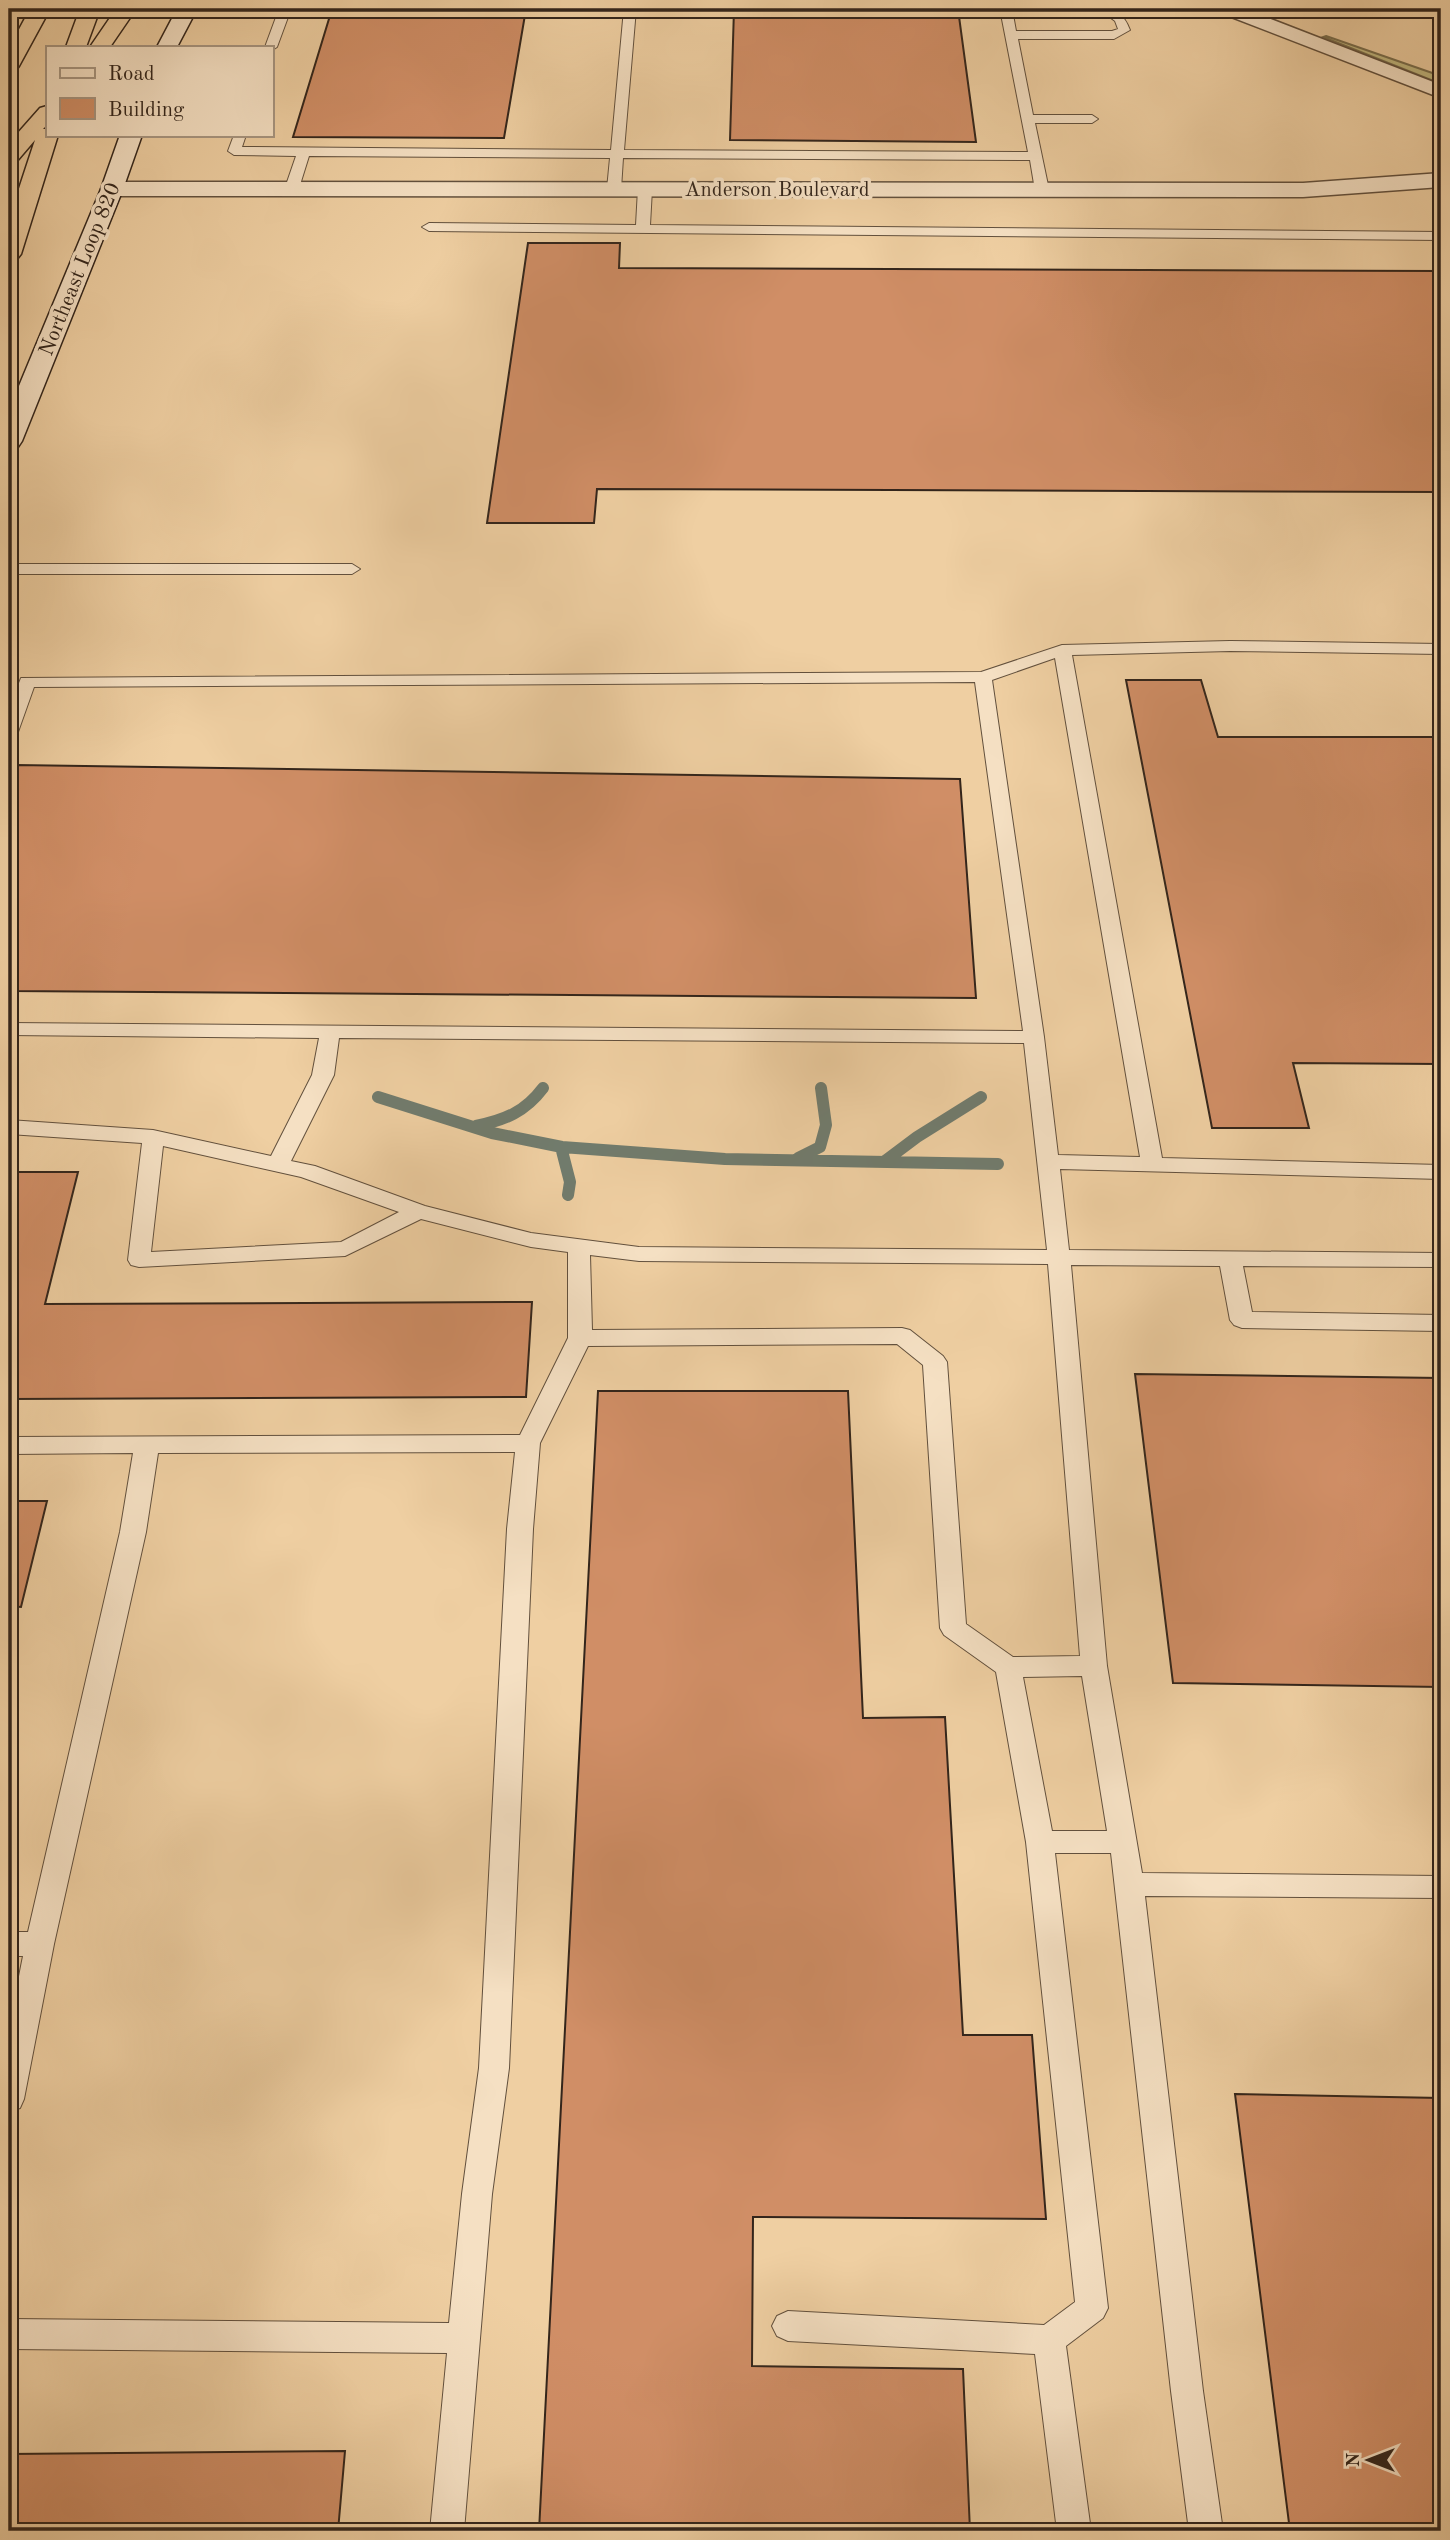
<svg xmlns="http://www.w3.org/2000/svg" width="1450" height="2540" font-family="'Old Standard TT',serif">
<rect width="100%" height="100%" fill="#efcfa2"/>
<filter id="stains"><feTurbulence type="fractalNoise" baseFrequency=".00286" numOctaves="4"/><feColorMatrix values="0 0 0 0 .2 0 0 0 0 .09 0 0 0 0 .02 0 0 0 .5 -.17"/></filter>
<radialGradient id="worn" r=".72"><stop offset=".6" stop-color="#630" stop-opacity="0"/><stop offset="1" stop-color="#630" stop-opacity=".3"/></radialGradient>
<path fill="#c1b87f" stroke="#7a6e4d" stroke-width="2" d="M1326,36l115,40v8l-118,-47z"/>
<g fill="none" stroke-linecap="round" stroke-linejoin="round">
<path stroke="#717c6e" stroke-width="12" d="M378,1097l114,36 70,14 163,12 273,5
M476,1126c29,-6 49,-14 67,-38
M561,1147l9,35 -2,13
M798,1158l22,-11 6,-22 -5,-37
M885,1161l32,-24 64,-40"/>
</g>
<path fill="#d08e66" stroke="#33251b" stroke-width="2" d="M332,9h194l-22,129 -211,-1z
M734,9h224l18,133 -246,-2z
M528,243h92l-1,25 822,3v221l-844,-3 -3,34h-107z
M1126,680h75l17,57h223v327l-148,-1 16,65h-97z
M16,765l944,14 16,219 -967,-7v-207z
M9,1172h69l-33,132 487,-2 -6,95 -517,2z
M1135,1374l306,4v309l-268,-4z
M598,1391h250l15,327 82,-1 18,318h69l14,184 -293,-2 -1,149 211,3 7,162h-431z
M9,1501h38l-26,106 -12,-1z
M1235,2094l206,4v433h-151z
M345,2451l-7,80h-329v-77z"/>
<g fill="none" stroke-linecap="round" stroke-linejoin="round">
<defs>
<path id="service" d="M279,9h12l-14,38 -6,4v-4h-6z
M624,9h12l-12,141 404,2 -28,-143h12l4,22h96l6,-2 -3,-8 -16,-12c17,0 25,5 31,21l-16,9h-96l15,76h59l6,4 -6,4h-57l14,67 -7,4 -7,-4 -5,-30 -407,-2 -2,31 -7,4 -7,-4 3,-31 -301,-2 -10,32 -7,4 -7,-4 11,-32 -62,-1 -6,-4 6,-16h12l-4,12 369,3z
M645,185l7,4 -2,36 791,7v8l-1012,-9 -7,-4 7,-4 207,2 2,-36z
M9,564h343l8,5 -8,5h-343z
M1230,641l211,3v10l-211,-3 -158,4 90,503 279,7v14l-381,-10 9,81 372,3v14l-198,-1 9,46 189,3v16l-199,-3 -8,-3 -4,-5 -10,-54 -149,-1 36,401 35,207 299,3v22l-296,-2 58,495 20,140h-34l-18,-140 -60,-538h-56l53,455 -5,10 -37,28 25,185h-34l-22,-177 -247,-13 -11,-5 -5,-10 5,-10 11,-5 256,14 31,-23 -49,-460 -30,-170 -52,-37 -4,-7 -17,-263 -26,-21 -309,2 -48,97 -7,86 -24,539 -17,126 -28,337h-34l17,-178 -438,-4v-30l440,4 13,-129 17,-126 28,-539 8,-77 -357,1 -12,79 -92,412 -30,155 -4,9 -11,4v-85l14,-71h-14v-24h19l92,-400 13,-79 -124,1v-17l511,-2 48,-97v-86l-37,-5 -110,-28 -76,37 -206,11 -8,-2 -3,-5 14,-117 -133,-9v-14l144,10 118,26 41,-81 7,-37 -310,-3v-12l1014,8 -48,-349 -941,5 -16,45 -9,5v-29l12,-30 960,-6 81,-27zM1055,658l85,499 -82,-2 -14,-118 -52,-357zM339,1038l685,5 23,207 -408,-3 -108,-14 -106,-27 -110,-40 -24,-5 43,-86zM163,1146l138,31 98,35 -58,30 -190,10zM590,1255l49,6 409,3 32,392 -67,1 -47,-33 -19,-262 -4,-6 -33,-26 -8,-2 -310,2zM1082,1676l25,155h-55l-29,-154z"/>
<path id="tertiary" d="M1218,9h27l196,76v13l-220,-85z
M1441,173v14l-138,10 -1191,-1 -8,-2 -3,-5 3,-5 8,-2 1191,1z"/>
<path id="secondary" d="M177,9h20l-20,38h-20z
M120,135h22l-19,54 -101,252 -4,6 -9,2v-39l92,-221z"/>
<path id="motorway" d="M30,9h20l-31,57 -3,4 -7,2v-24z
M80,9h20l-14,38h-20z
M116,9h20l-26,38h-20z
M47,106v19l-4,4h4v6h11l-37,119 -4,5 -8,2v-42l26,-79 -18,21 -8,2v-20l31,-35z"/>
</defs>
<use href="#service" stroke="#62503d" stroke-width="2"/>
<use href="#tertiary" stroke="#62503d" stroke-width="3"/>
<use href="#secondary" stroke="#33251b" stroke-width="3"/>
<use href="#motorway" stroke="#33251b" stroke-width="3"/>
<use href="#service" fill="#f5e0c3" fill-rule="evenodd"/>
<use href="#tertiary" fill="#f5e0c3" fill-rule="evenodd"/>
<use href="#secondary" fill="#f5e0c3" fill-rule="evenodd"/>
<use href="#motorway" fill="#efcfa2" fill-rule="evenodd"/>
</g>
<g text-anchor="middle" stroke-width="7" stroke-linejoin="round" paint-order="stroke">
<g font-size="21" fill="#33251b" stroke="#f5e0c3">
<text x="777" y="196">Anderson Boulevard</text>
<text transform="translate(79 269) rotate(-68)" y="7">Northeast Loop 820</text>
</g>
</g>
<rect width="1450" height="2540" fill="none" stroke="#efcfa2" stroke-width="35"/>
<rect x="10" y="10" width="1429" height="2519" fill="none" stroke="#33251b" stroke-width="3.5"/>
<rect x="18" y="18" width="1415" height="2505" fill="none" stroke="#33251b" stroke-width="2"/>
<rect x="46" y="46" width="228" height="91" fill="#f5e0c3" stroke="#a79580" stroke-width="2"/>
<rect x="60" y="68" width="35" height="10" fill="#f5e0c3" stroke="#a79580" stroke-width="2"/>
<text x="108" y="80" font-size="21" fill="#33251b">Road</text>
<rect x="60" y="98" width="35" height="21" fill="#d08e66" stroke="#a79580" stroke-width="2"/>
<text x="108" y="116" font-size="21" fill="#33251b">Building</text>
<g transform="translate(1369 2460) rotate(270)" stroke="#f5e0c3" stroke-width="5" paint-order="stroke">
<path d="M0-5L12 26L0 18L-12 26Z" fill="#33251b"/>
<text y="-10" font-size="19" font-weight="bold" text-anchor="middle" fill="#33251b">N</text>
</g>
<rect width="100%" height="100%" filter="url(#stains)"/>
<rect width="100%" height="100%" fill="url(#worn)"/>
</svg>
